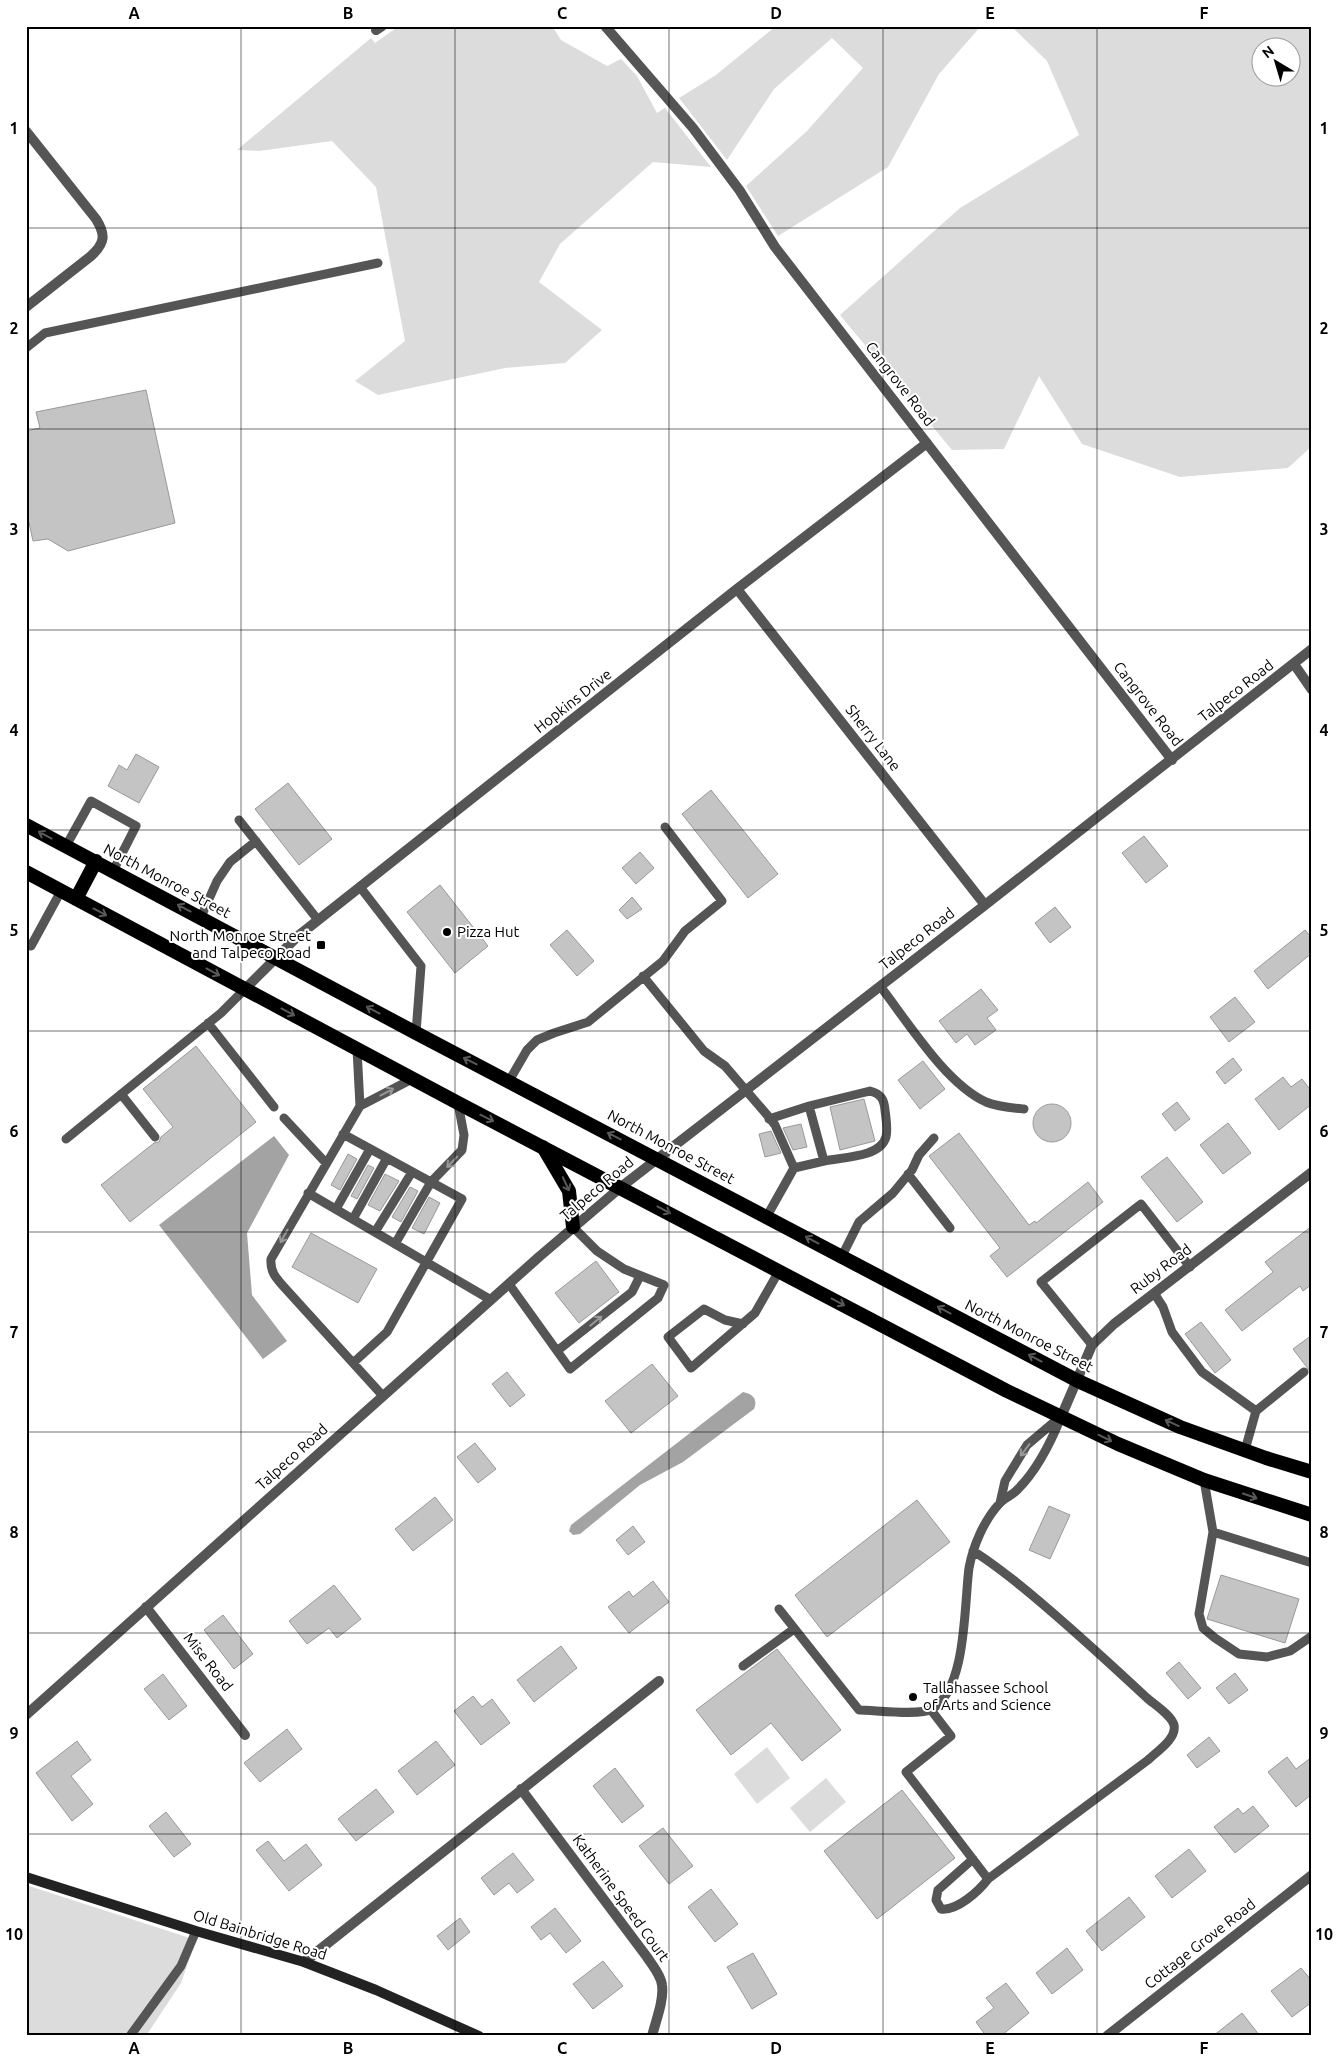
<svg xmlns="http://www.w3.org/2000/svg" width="1338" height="2062" font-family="Ubuntu,sans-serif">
<rect width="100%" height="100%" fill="#fff"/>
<path fill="#dcdcdc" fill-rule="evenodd" d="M399,26h153l9,14 46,26 14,-7 16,17 20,37 8,-5 46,59 -58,-5 -93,82 -21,38 63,48 -37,33 -60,5 -127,27 -23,-14 50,-40 -29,-154 -44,-46 -73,10 -22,-1 134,-112 4,5z
M776,26h205l-42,48 -51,93 -110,69 -32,-50 61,-55 56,-63 -31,-30 -58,51 -47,71 -48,-62 37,-23z
M1011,26h301v420l-24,22 -108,9 -98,-33 -43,-68 -35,73 -52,1 -112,-135 120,-107 119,-73 -32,-74zM1260,48h30v30h-30z
M767,1747l23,31 -33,26 -23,-30z
M826,1778l20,24 -36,30 -20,-24z
M26,1885l170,55 -15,43 -35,53h-120z"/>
<path fill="#a3a3a3" d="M274,1136l15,19 -42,78 5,62 35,46 -24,18 -104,-134z
M743,1392c10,2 15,7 11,17l-71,53 -43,23 -60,49 -7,1 -4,-4 2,-6z"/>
<path fill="#c4c4c4" stroke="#999" d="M146,390l29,133 -107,28 -20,-12 -15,2 -7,-32v-78l14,-3 -4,-16z
M136,754l23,13 -20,36 -31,-17 11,-21 8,5z
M288,783l44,56 -33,26 -44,-56z
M711,790l67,84 -30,24 -66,-84z
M1144,836l24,30 -22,17 -24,-30z
M640,852l14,16 -18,16 -14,-16z
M440,885l48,61 -33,27 -48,-61z
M632,897l10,12 -15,10 -8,-9z
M1055,907l16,20 -21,16 -15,-20z
M567,930l27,31 -17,15 -27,-31z
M1305,930l7,8v15l-44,36 -14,-18z
M981,989l17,21 -11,8 9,12 -21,15 -8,-11 -11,9 -17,-22z
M1235,997l20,25 -26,20 -19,-25z
M196,1046l60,76 -126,100 -29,-37 53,-42 5,-1 2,-5 12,-10 -30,-38z
M1233,1058l9,12 -17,14 -9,-12z
M923,1061l22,28 -25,20 -22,-29z
M1283,1077l8,10 11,-8 10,13v12l-33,26 -24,-31z
M864,1099l11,42 -35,9 -10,-43z
M1177,1102l13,17 -15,12 -13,-17z
M1033 1123a19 19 0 1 1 38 0a19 19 0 1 1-38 0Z
M1228,1123l23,30 -28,21 -23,-29z
M801,1124l6,23 -14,3 -10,-22z
M771,1131l10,22 -16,4 -6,-23z
M959,1133l70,92 6,-4 1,2 52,-41 15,20 -96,75 -17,-21 10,-8 -71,-92z
M348,1154l9,5 -17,31 -9,-5z
M1167,1157l36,45 -26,20 -36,-45z
M368,1165l6,3 -17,31 -6,-3z
M385,1174l14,7 -19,30 -12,-6z
M410,1187l8,4 -17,31 -9,-5z
M429,1197l11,6 -16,31 -12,-6z
M1312,1226v58l-9,7 -3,-5 -58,45 -17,-21 48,-38 -8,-10z
M311,1233l66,36 -19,34 -66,-36z
M596,1261l23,31 -40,31 -24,-30z
M1201,1322l30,38 -16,13 -30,-39z
M1312,1335v39l-19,-25z
M652,1364l26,32 -47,37 -26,-32z
M507,1372l18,23 -15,12 -18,-23z
M475,1443l21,26 -18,14 -21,-26z
M435,1497l18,23 -40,31 -18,-22z
M917,1500l33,42 -123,95 -32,-42z
M1049,1506l21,9 -20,44 -21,-9z
M633,1526l12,16 -17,13 -12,-15z
M1221,1575l78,24 -14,44 -78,-24z
M653,1581l16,21 -40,31 -21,-26 21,-16 4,6z
M334,1585l27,34 -24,19 -8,-10 -22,16 -18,-23z
M223,1615l30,39 -19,15 -30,-39z
M561,1646l16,22 -43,34 -17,-22z
M777,1649l64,81 -39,31 -31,-38 -40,32 -35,-45z
M1179,1662l22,26 -13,11 -22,-26z
M1235,1673l13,17 -19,14 -13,-16z
M163,1674l24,32 -18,14 -25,-31z
M473,1696l9,11 10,-8 18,24 -29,22 -27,-34z
M287,1729l15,20 -42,33 -16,-19z
M1209,1737l11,14 -23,17 -10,-13z
M77,1741l14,19 -20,16 22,28 -21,17 -36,-48z
M436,1741l19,24 -38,30 -19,-24z
M1287,1757l9,12 16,-12v37l-16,13 -28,-35z
M615,1768l29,38 -22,17 -29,-37z
M376,1789l18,23 -38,29 -18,-22z
M902,1790l53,68 -78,61 -53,-68z
M1253,1806l16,20 -34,27 -21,-26 24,-19 5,6z
M166,1812l25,32 -17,13 -25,-31z
M663,1828l30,38 -24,18 -30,-38z
M268,1841l16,20 22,-17 16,21 -33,26 -33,-41z
M1189,1849l17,22 -34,27 -17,-22z
M513,1853l21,27 -17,13 -8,-10 -15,12 -13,-17z
M711,1889l27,35 -23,18 -27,-35z
M1129,1897l16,20 -43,34 -16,-20z
M555,1908l26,33 -15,12 -16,-20 -9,7 -10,-13z
M460,1918l10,14 -22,18 -11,-14z
M1067,1948l16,22 -31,24 -16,-21z
M753,1953l24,41 -25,15 -25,-42z
M603,1961l20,25 -30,23 -20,-25z
M1301,1968l11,13v21l-20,15 -21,-26z
M1006,1983l23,30 -28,23h-15l-10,-14 18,-14 -8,-10z
M1242,2013l18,23h-47z"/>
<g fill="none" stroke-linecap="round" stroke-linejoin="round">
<path stroke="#555" stroke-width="9" d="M26,348l19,-15 333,-70
M239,820l79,100
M66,846l25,-45 45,25 -23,45
M360,887l61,79 -5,67
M201,917l16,-36 13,-19 26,-21
M31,946l30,-55
M643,976l61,75 21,15 43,50 7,9 19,43
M880,986c28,36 65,97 106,116 12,5 26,6 38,7
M208,1023l66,84
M357,1049l3,57
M509,1081l18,-31 10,-10 17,-7 34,-11 75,-61 22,-30 37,-30 -57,-74
M121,1094l34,43
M809,1106l61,-15c11,3 14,8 15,19 1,9 3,18 1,27 -6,21 -44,20 -62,24
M284,1118l42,45
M343,1134l119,65 -75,133 -34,31
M66,1139l155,-126 24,-24
M908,1174l42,54
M308,1193l183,107
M336,1209l34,-60
M767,1216l27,-48 30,-7 -15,-55 -40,13
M353,1219l34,-61
M375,1232l37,-60
M395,1244l36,-62 31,-32 2,-15 -6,-32
M842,1256l17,-34 34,-29 19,-23 7,-15 15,-17
M509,1284l61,85 88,-71 6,-13 -40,-16 -27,-18 -24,-24
M1154,1293l9,14 9,25 30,40 54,39
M743,1324l-18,-4 -21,-11 -36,28 23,31 64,-55 24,-42
M1092,1345l-51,-63 100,-78 49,63
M557,1351l75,-59 8,-16
M383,1396l-99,-109c-8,-9 -14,-15 -13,-28l89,-153 54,-28
M1245,1450l11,-39 48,-39
M1204,1480l9,52 -14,82 4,14 12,10 24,16 28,3 23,-6 22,-15
M1000,1503l5,-22 22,-36 33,-28
M1213,1532l99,31
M973,1551c15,9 29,20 43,31 45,36 89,77 131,116 8,7 24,17 27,27 3,14 -18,27 -26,35l-160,119c-9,12 -31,32 -47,30l-5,-9 2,-10 35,-31
M779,1609l80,101c15,0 61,6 73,-1 35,-20 32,-105 37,-141 4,-22 15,-48 31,-65 5,-5 13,-8 18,-14 20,-20 33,-47 43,-72
M743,1666l51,-37
M931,1710l20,26 -45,36 82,107
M130,2036l51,-70 15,-35"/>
<path stroke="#555" stroke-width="10" d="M605,26l88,102 47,63 35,56 397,513
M376,30l6,-4
M26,131l70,88c10,16 9,24 -5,37l-65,51
M737,589l248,316
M1294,664l18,26
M245,989l53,-53 439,-347 190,-146
M1061,1417l31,-72 22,-21 198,-152
M146,1607l99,128
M26,1715l514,-459 81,-69 364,-282 327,-256
M521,1789l126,168c5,8 14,18 15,28 2,16 -6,35 -10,51
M304,1962l355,-281
M1107,2036l205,-161"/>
<path stroke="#222" stroke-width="10" d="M26,1877l170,54 108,31 72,28 103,46"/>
<path stroke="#000" stroke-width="14" d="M26,825l390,208 662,348 102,46 86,31 46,14
M26,872l432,231 549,288 111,53 86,36 108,35
M76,899l20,-38
M543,1147l26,44 4,36"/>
</g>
<defs><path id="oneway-shaft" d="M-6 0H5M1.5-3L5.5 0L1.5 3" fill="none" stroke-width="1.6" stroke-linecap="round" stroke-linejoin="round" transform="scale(1.25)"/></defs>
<g stroke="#595959">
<use href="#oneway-shaft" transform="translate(45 835) rotate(-152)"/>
<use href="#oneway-shaft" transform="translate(184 908) rotate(-152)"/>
<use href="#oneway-shaft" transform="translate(100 912) rotate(28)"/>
<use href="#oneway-shaft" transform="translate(213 972) rotate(28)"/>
<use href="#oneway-shaft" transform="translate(373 1010) rotate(-152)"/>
<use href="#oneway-shaft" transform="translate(288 1012) rotate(28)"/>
<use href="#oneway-shaft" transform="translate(470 1061) rotate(-153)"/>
<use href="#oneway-shaft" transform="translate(487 1118) rotate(27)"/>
<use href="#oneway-shaft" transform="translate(614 1136) rotate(-153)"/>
<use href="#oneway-shaft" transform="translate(566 1184) rotate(65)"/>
<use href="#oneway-shaft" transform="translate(664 1210) rotate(28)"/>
<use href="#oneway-shaft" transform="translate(812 1240) rotate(-152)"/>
<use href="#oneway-shaft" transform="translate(838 1302) rotate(28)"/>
<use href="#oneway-shaft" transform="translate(944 1310) rotate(-152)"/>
<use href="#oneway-shaft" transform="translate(1035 1358) rotate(-152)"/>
<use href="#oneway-shaft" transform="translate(1172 1423) rotate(-156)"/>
<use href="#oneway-shaft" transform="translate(1105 1438) rotate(26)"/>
<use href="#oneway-shaft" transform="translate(1250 1496) rotate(19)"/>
</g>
<g stroke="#999">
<use href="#oneway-shaft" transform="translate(387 1092) rotate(-28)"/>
<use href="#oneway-shaft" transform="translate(452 1162) rotate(134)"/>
<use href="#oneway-shaft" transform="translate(284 1236) rotate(119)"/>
<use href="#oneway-shaft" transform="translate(596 1321) rotate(-39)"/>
<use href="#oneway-shaft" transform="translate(1025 1450) rotate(127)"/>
</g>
<path fill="none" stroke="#000" stroke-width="1" stroke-opacity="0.55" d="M241,26v2010M455,26v2010M669,26v2010M883,26v2010M1097,26v2010M26,228h1286M26,429h1286M26,630h1286M26,830h1286M26,1031h1286M26,1232h1286M26,1432h1286M26,1633h1286M26,1834h1286"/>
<g fill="#000" stroke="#fff" stroke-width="2">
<circle cx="447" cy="932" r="5"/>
<rect x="316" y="940" width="10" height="10" rx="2.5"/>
<circle cx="913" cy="1697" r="5"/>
</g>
<g text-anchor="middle" stroke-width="4" stroke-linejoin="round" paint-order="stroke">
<g font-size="15" fill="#000" stroke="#fff">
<text transform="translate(900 384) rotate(52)" y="5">Cangrove Road</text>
<text transform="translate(1236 691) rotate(-38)" y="5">Talpeco Road</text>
<text transform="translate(573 701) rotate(-38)" y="5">Hopkins Drive</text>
<text transform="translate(1148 704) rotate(52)" y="5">Cangrove Road</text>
<text transform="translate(873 738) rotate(52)" y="5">Sherry Lane</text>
<text transform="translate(167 881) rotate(28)" y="5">North Monroe Street</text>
<text transform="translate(917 939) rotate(-38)" y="5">Talpeco Road</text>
<text transform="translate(671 1147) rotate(28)" y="5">North Monroe Street</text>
<text transform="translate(597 1189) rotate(-40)" y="5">Talpeco Road</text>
<text transform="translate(1161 1269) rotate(-37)" y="5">Ruby Road</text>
<text transform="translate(1029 1336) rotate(27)" y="5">North Monroe Street</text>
<text transform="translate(292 1457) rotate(-42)" y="5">Talpeco Road</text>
<text transform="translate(208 1662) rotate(52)" y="5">Mise Road</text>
<text transform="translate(621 1898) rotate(54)" y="5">Katherine Speed Court</text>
<text transform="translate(260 1935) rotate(17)" y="5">Old Bainbridge Road</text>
<text transform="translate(1200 1944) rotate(-38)" y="5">Cottage Grove Road</text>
</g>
<g font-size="15" fill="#000" stroke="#fff" text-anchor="start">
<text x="457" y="937">Pizza Hut</text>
<text x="311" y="941" text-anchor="end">North Monroe Street<tspan x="311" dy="17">and Talpeco Road</tspan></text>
<text x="923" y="1693">Tallahassee School<tspan x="923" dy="17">of Arts and Science</tspan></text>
</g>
</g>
<rect width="1338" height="2062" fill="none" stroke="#ffffff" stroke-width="55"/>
<g transform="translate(1276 62) rotate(322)"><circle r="24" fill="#ffffff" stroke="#999999"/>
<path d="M0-4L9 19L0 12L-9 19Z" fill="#000000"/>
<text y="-8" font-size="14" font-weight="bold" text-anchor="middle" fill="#000000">N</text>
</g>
<rect x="28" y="28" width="1282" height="2006" fill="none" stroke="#000" stroke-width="2"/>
<g font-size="16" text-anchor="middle" font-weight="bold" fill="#000">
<text x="134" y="19">A</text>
<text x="348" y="19">B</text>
<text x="562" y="19">C</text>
<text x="776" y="19">D</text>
<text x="990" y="19">E</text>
<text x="1204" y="19">F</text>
<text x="14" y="134">1</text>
<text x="1324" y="134">1</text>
<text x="14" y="334">2</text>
<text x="1324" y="334">2</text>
<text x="14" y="535">3</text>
<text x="1324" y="535">3</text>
<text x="14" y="736">4</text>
<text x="1324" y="736">4</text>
<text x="14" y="936">5</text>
<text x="1324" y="936">5</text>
<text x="14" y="1137">6</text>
<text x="1324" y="1137">6</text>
<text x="14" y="1338">7</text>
<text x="1324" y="1338">7</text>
<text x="14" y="1538">8</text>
<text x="1324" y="1538">8</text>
<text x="14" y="1739">9</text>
<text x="1324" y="1739">9</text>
<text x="14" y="1940">10</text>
<text x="1324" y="1940">10</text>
<text x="134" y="2054">A</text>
<text x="348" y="2054">B</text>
<text x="562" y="2054">C</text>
<text x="776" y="2054">D</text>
<text x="990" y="2054">E</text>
<text x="1204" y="2054">F</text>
</g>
</svg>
